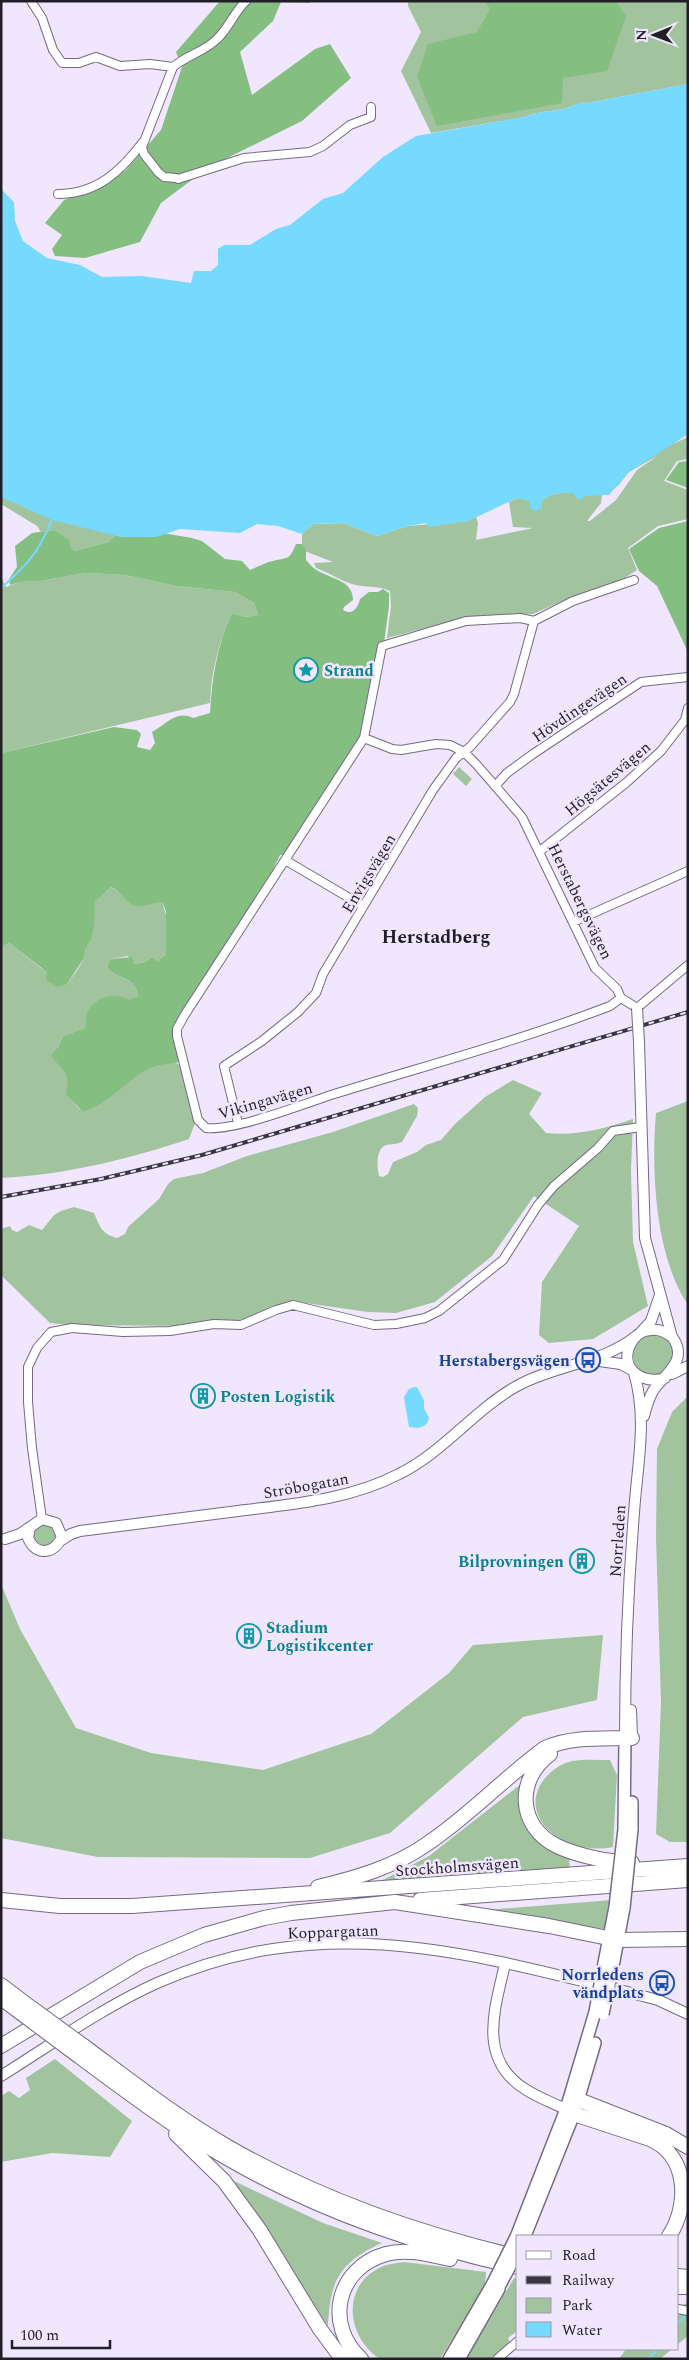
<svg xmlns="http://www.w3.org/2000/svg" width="689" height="2360" font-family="Spectral,serif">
<rect width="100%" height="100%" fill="#f0e7fe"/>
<path fill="#a1c49e" d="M408,1h280v83l-101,19c-8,-1 -11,2 -19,5 -14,4 -28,2 -43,9l-94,16 -30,-62 20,-39 -13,-26z
M688,434l-15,10 15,-7v22l-11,2 -13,20 24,9v29l-30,7 -30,22 9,22 -25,16 -41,11 -38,17 -73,5 -73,19 4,-32 -1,-15c-12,-6 -25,-3 -38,-7 -13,-4 -24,-12 -36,-16l-2,-5 19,-1 -31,-12v-16l11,-10 30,-1 34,13 31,-10 60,-5 8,-4 2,6 -2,17 57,-12 -20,-1 -4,-25 8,-4 25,3c14,-15 42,-5 60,-6l-1,8 -14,18h3l26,-21 21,-30 22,-15 -30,17 -12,15 2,-20z
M1,472l143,45 -35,25 -35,9 -20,-21 -13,2 -4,-6 -36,-22z
M86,573l39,2 51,11 59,6 19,11 4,12 -13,2 -13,-4c-13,28 -21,60 -22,90l-209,50v-176l5,10 14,-5 20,-1z
M459,767l13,12 -6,7 -13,-12z
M111,887l13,8 38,7 5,16 -1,36 -8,7 -6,-4 -7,5 -12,2 -5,-8 -18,3 -3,8c9,14 27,6 31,29l-53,32 -22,8 -5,11 -8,8c5,6 15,14 17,20 5,14 1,25 14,35 13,9 79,-70 100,-43l14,56 -6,16c-59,20 -125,36 -188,39v-231l8,-4 32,25 26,16 11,-15 6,-11 2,-10 5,-8 4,-40 6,-3z
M513,1080l29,13 -13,21 17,19c31,3 58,-4 87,-14l-2,52 2,71 15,64 -55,33 -44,4 -10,-8 3,-53 37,-56 -45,-30 -42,60 -57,46 -39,11 -28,-1 -77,-11 -53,20 -47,5 -121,-1 -20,-2 -49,-48v-46l9,-3 2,4 5,2 12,-7 13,5 12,-15 7,-4 13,-4 20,6c6,14 8,21 23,25l8,-4 3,-7 31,-28 9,-15 6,-5 29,-6 44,-17 86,-24 81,-28 4,4 -1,8 -15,26c-5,2 -11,2 -16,3 -11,5 -9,22 -7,31l4,1 5,-3 5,-12 24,-10 9,-7 15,-5 14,-16 30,-27z
M688,1101v204c-33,-49 -37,-134 -32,-192z
M633 1355a20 20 0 1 1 40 0a20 20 0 1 1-40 0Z
M688,1396v446h-18l-14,-8 5,-132 -5,-164 1,-89 15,-37z
M39,1524l14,1 4,14 -11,9 -13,-7 -1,-10z
M1,1584l19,45 56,99 75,25 112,17 108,-36 78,-61 24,-28 130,-10 -6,65 -74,17 -133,116 -80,25 -212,-1 -97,-19z
M610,1760l7,15 -4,72c-24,6 -63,-5 -74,-30 -12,-24 9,-50 33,-56 12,-2 26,-1 38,-1z
M521,1784c1,48 7,53 48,75l1,11 -193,13 52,-27z
M612,1900l-7,29 -119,-19z
M55,2059l77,62 -22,36 -58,-4 -51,9v-66l8,-5 10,7 11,-8 -4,-12z
M234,2181l89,42 59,20c-42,19 -52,37 -54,83z
M404,2262l82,10 -1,14 -45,73c-15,0 -45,1 -58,0 -8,-2 -16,-12 -20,-18 -17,-27 -11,-60 19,-74 7,-3 16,-4 23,-5z
M514,2278l4,1v55l-2,-2 -8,6 3,7 -19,14h-26z
M688,2303v33l-10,8v-38z
M626,2349h46l-12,10h-41z"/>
<path fill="#84bf81" d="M220,1h91l-1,2 -29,-1 -8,19 -33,31 12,43 63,-46 15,-5 21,34 -49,43 -93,46 -48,36 -21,39 -55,16 -30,-2 -3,-7 10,-14 -17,-12 19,-23 20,-7 42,-23 35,-40 21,-63 -6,-15z
M485,1h131l10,15 -19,55 -44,7 -1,25 -125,23 -20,-49 11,-33 49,-12 13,-23z
M688,461v27l-22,-8 13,-18z
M688,521v131l-31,-66 -18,-15 -10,-22 30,-21z
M54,530l16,11v5l4,5 35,-9 10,-9 38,-1 35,6 10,3 23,18 17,2 8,9c8,-3 16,-8 23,-9 15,-4 16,0 23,-17h6l4,6v10c3,3 6,7 9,9 14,10 38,10 38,31l-9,7 -1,3c9,6 15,-2 17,-11l9,-7h9l5,-3 6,4v13l-5,37 -21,96 -78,116h-5l-11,23 -94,146 -1,7 5,31c-11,2 -21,2 -31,7 -17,8 -49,43 -66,42l-16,-17c5,-24 -3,-22 -16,-39l8,-8 5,-11 22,-8c1,-6 1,-15 5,-20 9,-12 26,-16 39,-8l9,-4c-4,-23 -22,-15 -31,-29l3,-8 22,-2 2,7 11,-2 7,-5 6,4 8,-7v-43l-4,-9c-9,0 -20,7 -29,3 -8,-4 -12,-14 -22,-18l-10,10 -6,4 -1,25 -3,14 -5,8 -2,10 -17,26 -9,3 -12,-7 1,-8 -38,-29 -8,4v-194l113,-26 23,3 4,4 -4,13 13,3 5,-7 -3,-11c15,-8 24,-22 41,-14l17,-5c2,-35 7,-68 22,-100l13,4 13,-2 -4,-12 -19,-11 -59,-6 -51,-11 -39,-2 -46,8 -20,1 -10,3 -1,-6 8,-12 -2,-21 17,-13z"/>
<path fill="#76d9fe" d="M688,84v350l-59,38 -20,23 -25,1 -2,3 -4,1 -5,-7c-11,0 -22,-1 -31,8v8l-8,2 -4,-3 -1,-7 -12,-3 -49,23 -39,6 -3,-4 -18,3 -31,10 -34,-13 -30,1 -11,10 -24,-8 -21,-2 -17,9 -60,-4 -24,8h-35l-69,-17 -51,-23v-308l13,13 1,19 8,20 24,17 33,7 22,12 40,-1 49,7 3,-12h17l7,-6v-16l6,-4h26l26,-16 14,-4 33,-26 20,-6 40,-36 33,-21 109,-19c15,-7 29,-5 43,-9 8,-3 11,-6 19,-5z
M414,1387h3l7,13v8l5,10c-2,10 -11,11 -20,9l-5,-30 5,-8z"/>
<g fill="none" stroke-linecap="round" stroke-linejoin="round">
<path stroke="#76d9fe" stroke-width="2" d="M1,588c27,-24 37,-35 51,-68
M678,2323l10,-9
M647,2359l7,-5 3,-5"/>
<defs>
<path id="street" d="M31,1l11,17 11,32 9,13h17l17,-6 24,9 30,-2 23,3
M176,178l-12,-1 -6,-5 -14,-18 -2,-7 31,-80c14,-12 31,-15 44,-28 12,-11 17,-27 29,-38
M178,179l66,-21 66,-6 13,-6 27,-21 21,-8v-10
M58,194c39,0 63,-23 85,-52
M688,708l-3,12 3,1
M364,738l28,11 9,1 35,-6 14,1 14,7 12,12 46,53 73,151 22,21 4,9 16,10 51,-43
M496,785l11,-12 26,-19 108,-72 47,-5
M540,851l87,-69 34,-31 24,-31
M285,860l78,46
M573,922l115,-51
M621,998l-11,8c-91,35 -186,60 -279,89 -30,10 -96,36 -125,33l-8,-8 -21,-84v-7l7,-13 180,-278 18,-92 84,-25 54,-3 14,3 39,-20 61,-21
M238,1123l-14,-57 38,-25 36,-29 18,-19 7,-19 110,-184 23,-32 14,-11 40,-45 4,-8 20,-73
M42,1519l-10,-71 -4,-46v-35l9,-19 14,-16 21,-4 51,4 47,-1 44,-7 27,1 35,-15 17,-5 81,20 22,-1 29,-6 14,-7 64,-51 35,-55 16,-19 44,-38 15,-17 28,-4
M678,2309l10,2
M497,2359l21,-18"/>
<path id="secondary" d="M639,1042l6,196 27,99
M641,1332l10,-11 9,-26
M592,1360l29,4 11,6
M672,1374l16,-8
M644,1416c2,-8 5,-18 9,-25 10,-16 36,-29 20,-53 -5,-5 -14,-9 -21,-8 -8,0 -15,4 -19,10 -17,25 7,46 32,38
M5,1539l15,-5 22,-15 14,4 6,14c-8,17 -26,20 -34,1l2,-11
M60,1541l11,-7 9,-3c53,-7 105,-13 158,-20 55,-7 111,-11 161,-37 45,-22 75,-64 118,-88 37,-21 84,-22 118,-49
M631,1710l1,28
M625,1738c0,-75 3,-150 9,-225 3,-47 14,-94 0,-140
M505,1964c-10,44 -28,95 20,125 15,10 32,15 48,24
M1,2076c51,-32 101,-68 156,-93 168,-74 315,-29 482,12l19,5 30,14"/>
<path id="primary" d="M624,1829l1,-91
M632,1829v-27
M613,1966l11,-58
M603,1968l12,-61
M525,2236l49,-122 21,-71
M516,2237l50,-128 29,-97
M449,2359l44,-76
M459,2359l40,-70"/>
<path id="highway" d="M550,1754c-34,25 -33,72 7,92 21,10 52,16 75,17
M318,1887c38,-9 76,-20 109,-43 42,-28 77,-66 118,-96 27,-12 58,-9 87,-10
M1,1900l59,6h72l556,-40
M420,1900l268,-20
M1,1985l29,22
M1,1998l20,15
M1,2046l139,-84 64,-27 60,-17 27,-5 104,-11 154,24 69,14 70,-1
M85,2047c47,35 93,71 143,100 91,52 188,86 290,110
M76,2054c47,35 95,71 146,101 92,54 192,89 296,112
M579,2100l87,34 22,13
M574,2114l76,25c39,17 39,67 19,97
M176,2134l48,47 35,48 61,100 17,23 8,7
M678,2276l10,1
M678,2287h10
M361,2359c-37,-34 -25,-91 25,-105 21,-6 44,1 64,5"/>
</defs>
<use href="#street" stroke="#746a83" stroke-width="10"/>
<use href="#secondary" stroke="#746a83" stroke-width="12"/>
<use href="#primary" stroke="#746a83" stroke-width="14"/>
<use href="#highway" stroke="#746a83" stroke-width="16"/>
<use href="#street" stroke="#fff" stroke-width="8"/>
<use href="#secondary" stroke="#fff" stroke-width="10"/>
<use href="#primary" stroke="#fff" stroke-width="11"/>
<use href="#highway" stroke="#fff" stroke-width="14"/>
<defs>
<path id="rail" d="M1,1197l100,-18 101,-24 486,-143"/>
</defs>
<use href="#rail" stroke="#3a3641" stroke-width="4"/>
<use href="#rail" stroke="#f0e7fe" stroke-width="2" stroke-dasharray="5.5" stroke-linecap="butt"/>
<defs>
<path id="secondary-bridge" d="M637,1008l2,34"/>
<path id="primary-bridge" d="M615,1907l9,-78
M624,1908l8,-79
M595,2012l8,-44
M603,2014l10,-48
M493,2283l23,-46
M500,2285l18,-34"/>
<path id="highway-bridge" d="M30,2007l55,40
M21,2013l55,41"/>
</defs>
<use href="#secondary-bridge" stroke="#746a83" stroke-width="12" stroke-linecap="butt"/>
<use href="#primary-bridge" stroke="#746a83" stroke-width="14" stroke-linecap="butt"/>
<use href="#highway-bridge" stroke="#746a83" stroke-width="16" stroke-linecap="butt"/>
<use href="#secondary-bridge" stroke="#fff" stroke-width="10"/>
<use href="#primary-bridge" stroke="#fff" stroke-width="11"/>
<use href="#highway-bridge" stroke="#fff" stroke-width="14"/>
</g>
<defs>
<symbol id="sight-ring" viewBox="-11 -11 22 22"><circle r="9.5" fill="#f0e7fe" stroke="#0f9aa8" stroke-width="1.5"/><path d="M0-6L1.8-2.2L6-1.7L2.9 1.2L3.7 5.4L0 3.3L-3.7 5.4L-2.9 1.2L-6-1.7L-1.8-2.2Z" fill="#0f9aa8"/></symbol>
<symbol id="bus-ring" viewBox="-11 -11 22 22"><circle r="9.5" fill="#f0e7fe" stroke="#1a4fb4" stroke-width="1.5"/><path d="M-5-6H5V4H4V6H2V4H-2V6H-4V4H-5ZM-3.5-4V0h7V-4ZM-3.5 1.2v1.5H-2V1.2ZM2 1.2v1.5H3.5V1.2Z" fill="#1a4fb4"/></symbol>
<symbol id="building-ring" viewBox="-11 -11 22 22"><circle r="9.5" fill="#f0e7fe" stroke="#0f9aa8" stroke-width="1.5"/><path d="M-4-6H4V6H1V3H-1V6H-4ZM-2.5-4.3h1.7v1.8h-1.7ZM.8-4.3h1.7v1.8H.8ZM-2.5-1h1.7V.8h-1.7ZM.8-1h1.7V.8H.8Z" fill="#0f9aa8"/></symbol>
</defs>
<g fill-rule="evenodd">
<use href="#sight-ring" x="292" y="656" width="28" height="28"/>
<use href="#bus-ring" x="574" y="1346" width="28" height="28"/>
<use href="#building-ring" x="189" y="1382" width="28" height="28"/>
<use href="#building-ring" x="568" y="1547" width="28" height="28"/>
<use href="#building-ring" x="235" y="1622" width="28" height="28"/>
<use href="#bus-ring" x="648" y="1969" width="28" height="28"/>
</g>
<g text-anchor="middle" stroke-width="5" stroke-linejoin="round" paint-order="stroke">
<g font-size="16" font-weight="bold" fill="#0d838f" stroke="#f0e7fe" text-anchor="start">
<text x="324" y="676">Strand</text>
<text x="220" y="1402">Posten Logistik</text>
<text x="564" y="1567" text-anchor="end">Bilprovningen</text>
<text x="266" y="1633">Stadium<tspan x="266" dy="18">Logistikcenter</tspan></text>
</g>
<g font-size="16" fill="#221e28" stroke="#f0e7fe">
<text transform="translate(579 707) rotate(-34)" y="6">Hövdingevägen</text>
<text transform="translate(607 778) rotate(-40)" y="6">Högsätesvägen</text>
<text transform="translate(368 873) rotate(-59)" y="6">Envigsvägen</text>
<text transform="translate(581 901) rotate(64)" y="6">Herstabergsvägen</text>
<text transform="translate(265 1100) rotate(-16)" y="6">Vikingavägen</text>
<text transform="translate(306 1485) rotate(-10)" y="6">Ströbogatan</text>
<text transform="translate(617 1541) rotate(-86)" y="6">Norrleden</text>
<text transform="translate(457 1866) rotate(-4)" y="6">Stockholmsvägen</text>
<text transform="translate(333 1931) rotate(-2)" y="6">Koppargatan</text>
</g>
<g font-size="16" font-weight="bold" fill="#164399" stroke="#f0e7fe" text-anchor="end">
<text x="570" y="1366">Herstabergsvägen</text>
<text x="644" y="1980">Norrledens<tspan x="644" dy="18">vändplats</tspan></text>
</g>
<g font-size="19" font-weight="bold" fill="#221e28" stroke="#f0e7fe">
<text x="436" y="943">Herstadberg</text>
</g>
</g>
<rect width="689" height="2360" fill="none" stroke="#221e28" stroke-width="5"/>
<rect x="516" y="2235" width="162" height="115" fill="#f0e7fe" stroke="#9e97a8"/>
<rect x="526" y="2251" width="25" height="8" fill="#ffffff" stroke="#9e97a8"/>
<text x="562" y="2260" font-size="15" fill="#221e28">Road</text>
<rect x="526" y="2276" width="25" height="8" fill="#3a3641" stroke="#9e97a8"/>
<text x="562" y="2285" font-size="15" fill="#221e28">Railway</text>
<rect x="526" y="2298" width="25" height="15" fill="#a1c49e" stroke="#9e97a8"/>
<text x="562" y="2310" font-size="15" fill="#221e28">Park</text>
<rect x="526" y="2322" width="25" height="15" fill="#76d9fe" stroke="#9e97a8"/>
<text x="562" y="2335" font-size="15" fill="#221e28">Water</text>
<g transform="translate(654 35) rotate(269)" stroke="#f0e7fe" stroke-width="4" paint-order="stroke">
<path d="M0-4L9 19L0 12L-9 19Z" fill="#221e28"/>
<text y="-8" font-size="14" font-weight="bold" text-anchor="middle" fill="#221e28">N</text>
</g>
<path d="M12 2340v8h98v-8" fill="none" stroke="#221e28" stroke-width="2.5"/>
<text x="20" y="2340" font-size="15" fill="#221e28" stroke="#f0e7fe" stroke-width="4" paint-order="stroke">100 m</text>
</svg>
